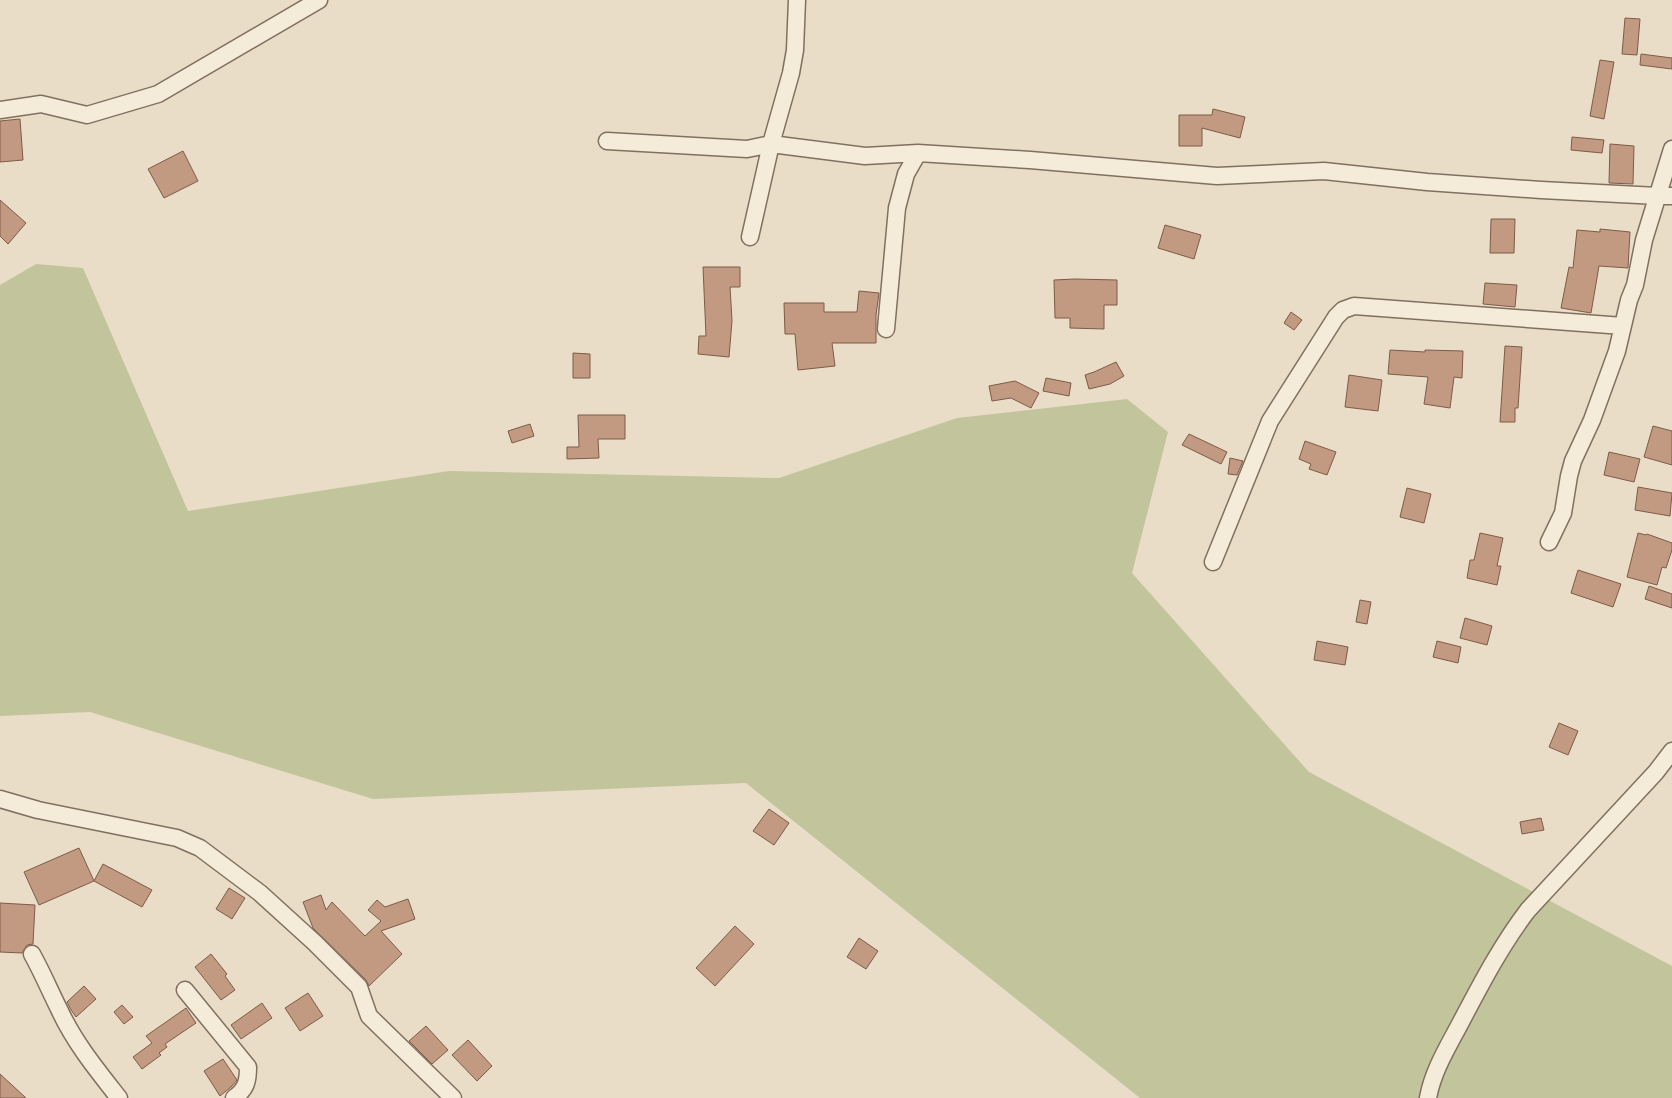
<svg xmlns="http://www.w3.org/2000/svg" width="1672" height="1098" font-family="'Times New Roman',serif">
<rect width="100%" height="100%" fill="#e9ddc7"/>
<path fill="#c2c59c" d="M36,264l47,4 105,243 261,-40 330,7 178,-60 170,-19 41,33 -36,141 177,199 363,194v132h-532l-394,-315 -373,16 -283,-87 -90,4v-431z"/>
<path fill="#c29a82" stroke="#7e5b47" d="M1625,18l15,1 -3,36 -15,-1z
M1641,54l31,4v11l-32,-4z
M1600,60l14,2 -10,57 -14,-3z
M1213,109l32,8 -5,21 -38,-10v18h-23v-31h33z
M20,119l3,41 -23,2v-41z
M1572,137l32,3 -2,13 -31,-3z
M1610,144l24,2 -1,38 -24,-1z
M183,151l15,30 -34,17 -16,-29z
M0,200l26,23 -18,21 -8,-8z
M1491,219h24l-1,34h-24z
M1165,225l36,10 -7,24 -36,-11z
M1600,229l30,3 -2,36 -29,-2 -8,47 -30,-5 8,-41 4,1 4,-38 23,2z
M703,267h37v20h-10l2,34 -3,36 -31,-3 1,-18h7z
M1075,279l42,1v25h-13v24l-34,-1v-10h-15l-1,-38z
M1485,283l32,2 -2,22 -32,-3z
M859,291l20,2 -3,22v28h-44l3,23 -37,4 -3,-36h-10l-1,-31h40v9h33z
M1291,312l11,8 -8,10 -10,-7z
M1505,346l17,1 -4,61h-3v14h-15z
M1390,350l35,2v-2l38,1 -1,27 -8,-1 -4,31 -26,-4 4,-27 -40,-3z
M573,353l17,1v24h-17z
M1116,362l8,14 -14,8 -21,5 -4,-14 9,-3z
M1349,375l33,5 -4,31 -33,-4z
M1046,378l25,5 -2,13 -26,-5z
M1015,381l24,12 -8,15 -20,-10 -19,3 -3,-15z
M578,415h47v24h-27l1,19 -32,1v-12h12z
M530,424l4,12 -22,7 -4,-12z
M1653,426l19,5v34l-28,-8z
M1189,434l38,18 -6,12 -39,-19z
M1305,441l31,11 -9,23 -18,-6 2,-5 -12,-5z
M1609,452l31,7 -6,23 -30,-7z
M1230,458l13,3 -6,14 -9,-1z
M1638,487l34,6 -2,23 -35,-6z
M1407,488l24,6 -7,29 -24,-6z
M1480,533l23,5 -6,28h4l-4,19 -30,-7 3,-18h4z
M1638,533l8,2 1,-1 25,9v7l-6,18 -4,-1 -5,18 -30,-8z
M1578,570l43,14 -8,23 -42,-14z
M1649,586l23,8v14l-27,-9z
M1360,600l11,2 -4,22 -11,-2z
M1465,618l27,8 -5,19 -27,-7z
M1317,641l31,6 -3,18 -31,-5z
M1437,641l24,6 -3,16 -25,-6z
M1559,723l19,8 -10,24 -19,-8z
M769,809l20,14 -15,22 -21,-14z
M1541,818l3,12 -22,4 -2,-12z
M79,848l15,33 -55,24 -15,-33z
M103,864l49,26 -10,17 -48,-26z
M229,888l16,10 -13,21 -16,-10z
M321,895l5,15 6,-8 33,34 16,-15 -13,-11 9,-10 8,7 23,-8 7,20 -34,12 21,23 -33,32 -3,-6 -53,-52 -10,-26z
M0,903l35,2 -2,39 -6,1 -5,8 -22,-1z
M735,926l19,18 -39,42 -19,-18z
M859,938l19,13 -12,18 -19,-12z
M211,954l16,20 -2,2 10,14 -14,10 -26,-33z
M84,986l12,13 -20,18 -5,-7 -4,-8z
M308,993l15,23 -23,15 -15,-23z
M262,1003l10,15 -31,21 -10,-14z
M122,1005l11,12 -9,7 -10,-12z
M186,1008l10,15 -31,21 2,3 -8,6 2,2 -19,14 -9,-12 19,-14 -6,-7z
M426,1026l22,24 -16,14 -23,-23z
M468,1040l24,26 -15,15 -25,-26z
M223,1059l14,21 -6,7 -11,9 -16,-25z
M0,1074l26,24h-26z"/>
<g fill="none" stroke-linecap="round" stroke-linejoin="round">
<defs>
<path id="minor" d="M0,110l41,-6 46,11 71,-21 161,-94
M607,141l140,8 24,-5 94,12 53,-3 112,7 187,16 107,-5 103,11 114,8 117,6h14
M750,237l21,-93 20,-71 4,-23 2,-50
M886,329l11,-121 9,-34 12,-21
M1549,542l14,-29 6,-37 4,-15 19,-41 25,-69 12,-51 6,-15 9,-45 28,-91
M1213,562l57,-141 66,-104 7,-7 11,-4 269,20
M0,799l38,11 139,28 23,10 60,45 55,50 44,44 10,29 84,82
M32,954c10,18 18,37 27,55 15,33 38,61 60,89
M185,990l63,77c0,15 -2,22 -14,31
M1428,1098c5,-28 21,-53 34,-78 20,-38 40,-76 66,-110l128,-138 16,-21"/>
</defs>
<use href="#minor" stroke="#82705f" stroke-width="19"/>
<use href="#minor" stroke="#f4ebd9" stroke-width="16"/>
</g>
</svg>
